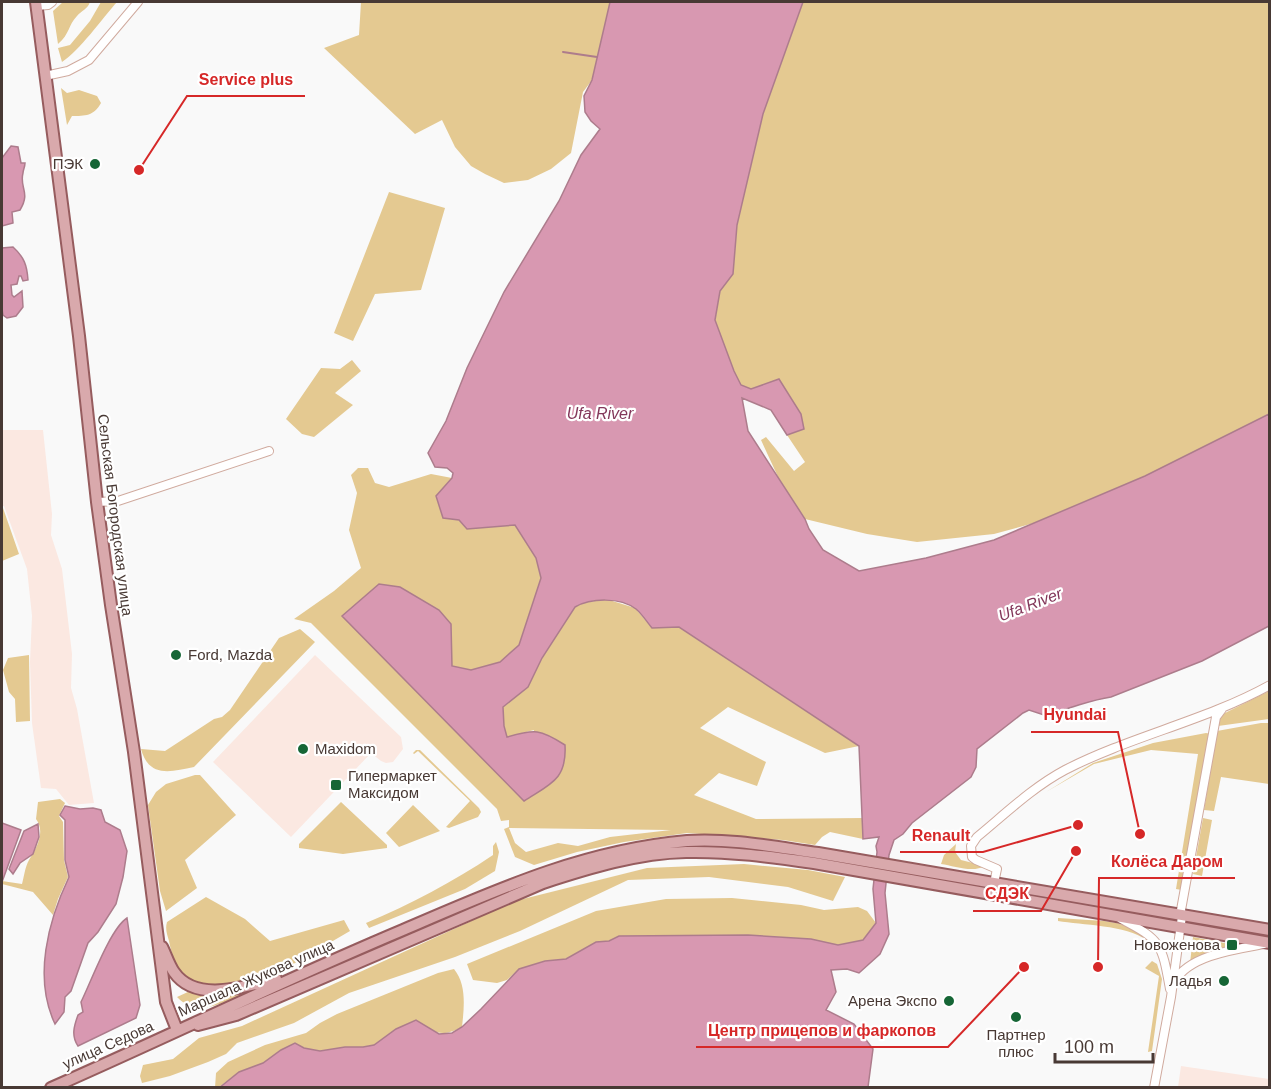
<svg xmlns="http://www.w3.org/2000/svg" width="1271" height="1089" font-family="Helvetica,sans-serif">
<rect width="100%" height="100%" fill="#f9f9f9"/>
<path fill="#fbe8e1" d="M2,430h41l9,84 -1,21 11,34 10,85 -1,34 6,21 17,94 -25,2 -13,-16 -15,-1 -9,-65 -2,-61 2,-46 -5,-47 -23,-63h-2z
M315,655l86,82 2,12 -10,13 -7,1 -5,-2 -10,-8 -80,84 -78,-75z
M1181,1066l88,13v8h-91z"/>
<path fill="#e4c991" fill-rule="evenodd" d="M63,2h27c-3,8 -8,8 -13,14 -9,9 -7,18 -19,28l-5,-33z
M101,2h16c-15,17 -37,48 -55,60l-4,-14 12,-3 20,-24z
M361,2h249l-18,78 -9,12 -12,61 -20,16 -23,11 -24,3 -19,-9 -14,-8 -16,-19 -13,-27 -27,14 -91,-86 35,-13z
M803,2h466v412l-124,62 -111,47 -40,11 -77,8 -50,-8 -62,-15 -26,-40 -18,-39 5,-3 28,34 11,-9 -18,-27 17,-6 -54,-40 -9,-4 -7,-14 -19,-50 5,-30 13,-17 4,-49 26,-111z
M61,88l6,5 12,-3 18,6 4,7c-7,13 -16,13 -29,13l-5,9z
M389,192l56,16 -24,82 -46,4 -22,47 -19,-8z
M352,360l9,11 -26,22 18,12 -39,32 -12,-3 -16,-15 35,-51 19,1z
M358,468h10l7,15 14,4 42,-13 21,4 -16,18 31,33 48,-4 21,33 5,20 -22,67 -19,17 -29,8 -19,-4 -13,-56 -39,-23 -21,-3 145,217 10,-71 -27,7 -3,-11 -1,-19 25,-20 14,-29 33,-51 8,-4 23,-4 29,9 17,20 27,-1 180,119 -34,7 -97,-46 -28,21 66,34 -9,24 -38,-13 -25,22 62,24 107,-1v21l-33,-7 -8,5 -7,8 -32,-5 -96,-7 -63,9 -47,10 -43,13 -19,-8 -11,-28 5,-2v-7l-8,1 -4,-12 -186,-186 -17,-4 40,-28 27,-23 -12,-38 8,-37 -6,-18zM509,828l161,2h1l-61,7 -32,9 -20,-3 -32,9 -11,-9z
M2,508h1l16,46 -17,7z
M300,629l15,13 -121,125c-24,5 -45,11 -53,-18l24,2 49,-32 8,-2 8,-7 49,-72z
M29,655l1,66 -14,1 -1,-23 -6,-7 -6,-22 5,-12z
M1269,691v28l-51,7 2,-9 5,-4z
M1261,723h8v61l-48,-7 -7,34 -10,-1 13,-79z
M1206,733l5,1 -29,156 -6,-1 22,-135 -47,-4 -57,14 -48,28 47,-29 60,-20z
M416,750h4l59,58 2,4 -3,5 -29,11 -3,-1 24,-26 -52,-50 -4,3 -1,-1z
M195,775h5l36,40 -51,45 12,28 -31,23 -6,-20 -12,-86 8,-13 10,-8z
M60,799l5,4 -6,13 4,6 1,38 4,17 -10,22 -5,16 -20,-23 -31,-8v-3l20,3c2,-7 3,-17 7,-24 7,-11 17,-28 7,-41l2,-17z
M341,802l46,43v3l-44,6 -44,-6v-4z
M413,805l27,26 -41,16 -13,-14z
M1203,818l9,2 -10,56 -9,-2z
M496,842l3,10 -4,19 -30,18 -96,39 -3,-5c45,-19 87,-41 127,-68v-9z
M956,844l-1,8 6,8 24,6c-12,7 -31,0 -44,-2l3,-9z
M744,864l64,6 37,7 -12,24 -45,-14 -79,-10 -81,3 -108,51 -65,26 -106,36 -55,30 -57,20 -11,11 -18,8 -38,14 -28,7 -2,-7 3,-11 30,-6 26,-21 43,-12 273,-125 132,-33z
M206,897l39,22 25,22 74,-21 6,11 -79,46 -66,11c-23,-5 -32,-26 -36,-47 -2,-7 -4,-12 -2,-19z
M732,898l69,7 23,5 34,-3 9,4 9,12 -13,17 -25,5 -27,-6 -63,-4 -129,1 -10,5 -13,1 -30,17 -21,2 -26,8 -12,11 -10,3 -24,-3 -6,-16 129,-53 70,-12z
M1058,918l46,3 24,4 28,19 5,15c-5,-7 -9,-14 -15,-19 -19,-15 -65,-15 -88,-19z
M1193,937l42,8 -31,11 -14,7z
M1152,961l5,3 5,15 -10,72 -4,1 11,-76 -14,-8z
M454,969c13,16 10,39 8,58 -21,11 -27,6 -46,-7l-20,9 -22,16 -11,2h-18l-25,4 -16,-3 -23,2 -18,13 -24,9 -20,15 -4,1 1,-15 12,-11 37,-17 41,-12 14,-10 17,-9 101,-41z
M251,990c-23,10 -52,30 -74,7l13,-6 17,5z"/>
<path fill="#d898b1" stroke="#ad7c8c" stroke-width="1.5" d="M610,2h193l-40,112 -26,111 -4,49 -13,17 -5,29 19,51 7,14 10,4 28,-10 22,35 3,15 -17,6 -16,-25 -29,-12 6,33 57,88 4,10 14,21 36,21 67,-13 68,-18 151,-64 124,-62v212l-67,35 -91,36c-13,2 -51,12 -61,20l-21,-7 -6,3 -46,36 -1,18 -5,10 -59,46 -9,11 -9,6 -5,15 -4,38 4,41 -9,20 -21,19 -12,-4 -16,1 5,22 -10,18 28,14 19,25 -5,38 -649,1 20,-16 24,-9 18,-13 14,-7 9,5 16,3 25,-4h18l11,-2 22,-16 20,-9 23,14 13,-1 10,-6 19,-18 38,-40 26,-8 21,-2 30,-17 13,-1 10,-5 129,-1 63,4 27,6 25,-5 13,-17 -3,-34 4,-37 -1,-6 3,-9 -16,2 -4,-93 -180,-119 -27,1c-5,-6 -10,-14 -16,-19 -16,-12 -45,-11 -61,-2l-33,51 -14,29 -25,20 1,19 3,11c28,-8 33,-8 58,8 2,35 -15,39 -41,56l-182,-185 37,-32 21,3 39,23 12,14 1,42 19,4 29,-8 19,-17 22,-67 -5,-20 -21,-33 -48,4 -8,-9 -16,-2 -7,-22 16,-18 1,-5 -6,-5 -12,-1 -7,-14 18,-32 21,-53 37,-76 55,-91 22,-46 19,-26 -9,-8 -6,-9 -1,-16 8,-16z
M11,146l7,1 3,16h4c0,4 -2,7 -2,10 -4,15 8,19 -3,37l-8,2 1,11 -11,3v-68z
M13,247c11,10 14,18 15,33l-5,1 -2,-5h-2l-2,8 -6,1 1,10 2,2 8,-6 1,16 -7,9 -9,2 -4,-3 -1,-6v-61z
M65,806l15,3 13,-1 8,2 4,12 15,8 7,21 -4,26 -7,27 -18,28 -10,11 -17,48 -6,6 -1,15 -9,12c-22,-46 -7,-103 14,-147l-4,-17v-40l-5,-5z
M2,823l19,7 -19,52z
M38,824l1,13 -6,17 -13,9 -7,11 -4,-5 15,-38z
M127,918l13,87 -4,13 -58,28c-7,-10 -4,-20 0,-31l5,-3 -2,-10c10,-20 29,-73 46,-84z"/>
<g fill="none" stroke-linecap="round" stroke-linejoin="round">
<path stroke="#ad7c8c" stroke-width="2" d="M563,52l34,5"/>
<defs>
<path id="minor" d="M37,6l11,-1 4,-3
M45,76l23,-5 21,-11 49,-58
M97,502l21,-1 151,-50
M994,883l3,-14 -21,-9 -4,-3 -1,-11 6,-9c28,-23 56,-50 88,-67 66,-34 140,-49 205,-85
M1121,919c41,21 41,26 49,70
M1175,981c14,-26 62,-32 89,-37
M1154,1088l17,-91 11,-81 -1,-6 35,-193 6,-8"/>
<path id="major" d="M36,2l43,334 18,166 14,103 23,147 32,250 11,28
M162,947c4,8 7,18 12,25 22,32 72,14 102,7
M198,1025l38,-10 307,-132c46,-15 95,-30 143,-31 43,-1 86,5 128,11l456,80
M51,1088c118,-52 233,-108 352,-158 93,-40 181,-80 284,-89 43,-3 88,6 131,12l452,77"/>
</defs>
<use href="#minor" stroke="#d0aa9e" stroke-width="10"/>
<use href="#major" stroke="#965c5e" stroke-width="14"/>
<use href="#minor" stroke="#fff" stroke-width="8"/>
<use href="#major" stroke="#d9a9ac" stroke-width="10"/>
</g>
<g fill="#166636" stroke="#fff" stroke-width="2">
<circle cx="95" cy="164" r="6"/>
<circle cx="176" cy="655" r="6"/>
<circle cx="303" cy="749" r="6"/>
<rect x="330" y="779" width="12" height="12" rx="3"/>
<rect x="1226" y="939" width="12" height="12" rx="3"/>
<circle cx="1224" cy="981" r="6"/>
<circle cx="949" cy="1001" r="6"/>
<circle cx="1016" cy="1017" r="6"/>
</g>
<g text-anchor="middle" stroke-width="4.5" stroke-linejoin="round" paint-order="stroke">
<g font-size="15" fill="#483934" stroke="#fff" text-anchor="end">
<text x="83" y="169">ПЭК</text>
<text x="188" y="660" text-anchor="start">Ford, Mazda</text>
<text x="315" y="754" text-anchor="start">Maxidom</text>
<text x="348" y="781" text-anchor="start">Гипермаркет<tspan x="348" dy="17">Максидом</tspan></text>
<text x="1220" y="950">Новоженова</text>
<text x="1212" y="986">Ладья</text>
<text x="937" y="1006">Арена Экспо</text>
<text x="1016" y="1040" text-anchor="middle">Партнер<tspan x="1016" dy="17">плюс</tspan></text>
</g>
<g font-size="15" fill="#483934" stroke="#fff">
<text transform="translate(115 515) rotate(83)" y="5">Сельская Богородская улица</text>
<text transform="translate(256 978) rotate(-24)" y="5">Маршала Жукова улица</text>
<text transform="translate(108 1045) rotate(-24)" y="5">улица Седова</text>
</g>
<g font-size="16" font-style="italic" fill="#83375a" stroke="#fff">
<text x="600" y="419">Ufa River</text>
<text transform="translate(1030 604) rotate(-21)" y="6">Ufa River</text>
</g>
</g>
<path fill="none" stroke="#d62828" stroke-width="2" d="M139 170L187 96H305M1140 834L1118 732H1031M1078 825L983 852H900M1098 967L1099 878H1235M1076 851L1041 911H973M1024 967L948 1047H696"/>
<g fill="#d62828" stroke="#fff" stroke-width="2">
<circle cx="139" cy="170" r="6"/>
<circle cx="1140" cy="834" r="6"/>
<circle cx="1078" cy="825" r="6"/>
<circle cx="1098" cy="967" r="6"/>
<circle cx="1076" cy="851" r="6"/>
<circle cx="1024" cy="967" r="6"/>
</g>
<g font-size="16" text-anchor="middle" font-weight="bold" fill="#d62828" stroke="#fff" stroke-width="4.5" stroke-linejoin="round" paint-order="stroke">
<text x="246" y="85">Service plus</text>
<text x="1075" y="720">Hyundai</text>
<text x="941" y="841">Renault</text>
<text x="1167" y="867">Колёса Даром</text>
<text x="1007" y="899">СДЭК</text>
<text x="822" y="1036">Центр прицепов и фаркопов</text>
</g>
<rect width="1271" height="1089" fill="none" stroke="#483934" stroke-width="6"/>
<path d="M1055 1053v9h98v-9" fill="none" stroke="#483934" stroke-width="3"/>
<text x="1064" y="1053" font-size="18" fill="#483934" stroke="#ffffff" stroke-width="4.5" paint-order="stroke">100 m</text>
</svg>
